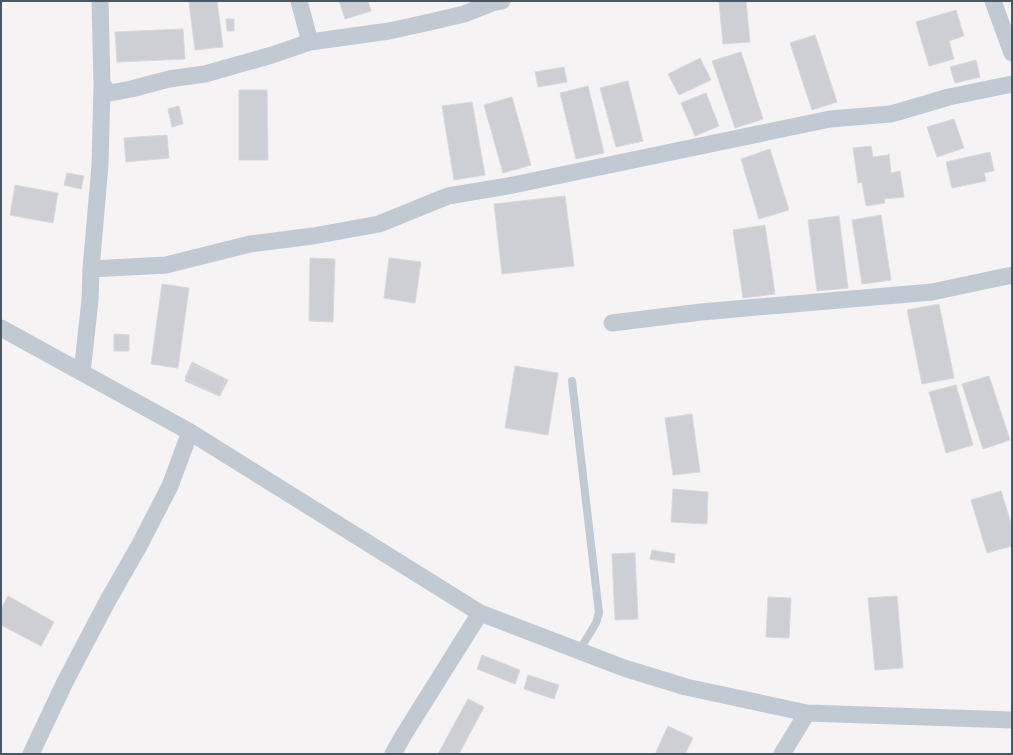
<svg xmlns="http://www.w3.org/2000/svg" width="1013" height="755" font-family="'Exo 2',sans-serif">
<rect width="100%" height="100%" fill="#f5f3f3"/>
<path fill="#cdcfd5" stroke="#d7d9de" d="M199,1h18l6,46 -28,3 -6,-48z
M339,1h29l3,10 -26,8z
M719,1h27l4,41 -27,2z
M956,10l8,26 -15,5 5,18 -25,7 -13,-44z
M226,19h8v12h-7z
M183,29l2,30 -68,3 -2,-30z
M815,35l22,67 -25,8 -22,-67z
M741,52l22,67 -28,9 -23,-67z
M700,58l11,22 -32,15 -11,-21z
M976,60l4,17 -25,6 -5,-16z
M564,67l3,15 -29,5 -3,-15z
M628,81l15,60 -27,6 -16,-59z
M588,86l16,67 -28,6 -16,-66z
M239,90h28l1,70h-29z
M706,93l13,33 -24,10 -14,-33z
M512,97l19,68 -28,8 -19,-68z
M472,102l13,73 -31,5 -12,-74z
M179,106l4,18 -11,3 -4,-18z
M954,119l10,29 -27,9 -10,-30z
M167,135l2,23 -43,4 -2,-24z
M871,146l2,11 15,-2 1,-1 2,19 9,-2 4,26 -20,2 1,4 -19,3 -4,-24 -4,1 -5,-35z
M770,149l19,61 -30,9 -18,-60z
M990,152l4,19 -10,2 2,8 -34,7 -6,-26z
M67,173l17,3 -3,13 -17,-4z
M15,185l43,8 -5,30 -43,-8z
M565,196l9,70 -72,8 -8,-70z
M881,215l10,65 -29,4 -10,-64z
M839,216l9,72 -31,3 -9,-71z
M765,225l10,69 -32,4 -10,-68z
M310,258l25,1 -2,63 -24,-1z
M389,258l32,4 -6,41 -31,-5z
M162,284l27,4 -11,80 -27,-4z
M939,304l15,74 -32,6 -15,-74z
M114,334l15,1v16h-15z
M192,362l36,18 -8,16 -35,-18z
M192,365l34,14 -7,17 -34,-15z
M515,366l43,7 -10,62 -43,-7z
M989,376l21,64 -27,9 -21,-65z
M956,385l17,60 -27,8 -17,-61z
M692,414l8,58 -27,3 -8,-57z
M673,489l35,3 -1,32 -36,-2z
M1001,491l11,35v20l-25,7 -16,-53z
M652,550l23,4 -1,9 -24,-4z
M635,553l3,66 -23,1 -3,-66z
M8,596l46,26 -13,24 -40,-21v-16z
M897,596l6,72 -28,2 -7,-72z
M768,597l23,1 -2,40 -23,-1z
M482,655l38,15 -5,14 -38,-15z
M528,675l31,10 -5,14 -30,-10z
M468,699l16,8 -25,47h-21z
M668,726l25,12 -8,16h-30z"/>
<g fill="none" stroke-linecap="round" stroke-linejoin="round">
<path stroke="#c1cad2" stroke-width="8" d="M572,381l27,232 -3,10 -17,28"/>
<path stroke="#c1cad2" stroke-width="17" d="M993,1l19,52
M310,42l79,-11 41,-9 34,-8 28,-11 10,-2
M102,85l8,8 21,-4 38,-10 36,-5 67,-19 38,-13 -11,-41
M91,269l75,-4 84,-21 63,-8 66,-12 69,-28 65,-11 317,-66 61,-5 58,-17 63,-13
M612,323l89,-11 231,-20 80,-17
M1,328l189,104 290,181 144,55 62,19 121,26 205,7
M82,373l8,-73 1,-31 9,-104 2,-80 -2,-84
M31,754l34,-72 42,-80 32,-56 31,-60 20,-54
M393,754l10,-18 77,-123
M782,754l25,-41"/>
</g>
<rect width="1013" height="755" fill="none" stroke="#4a5661" stroke-width="4"/>
</svg>
